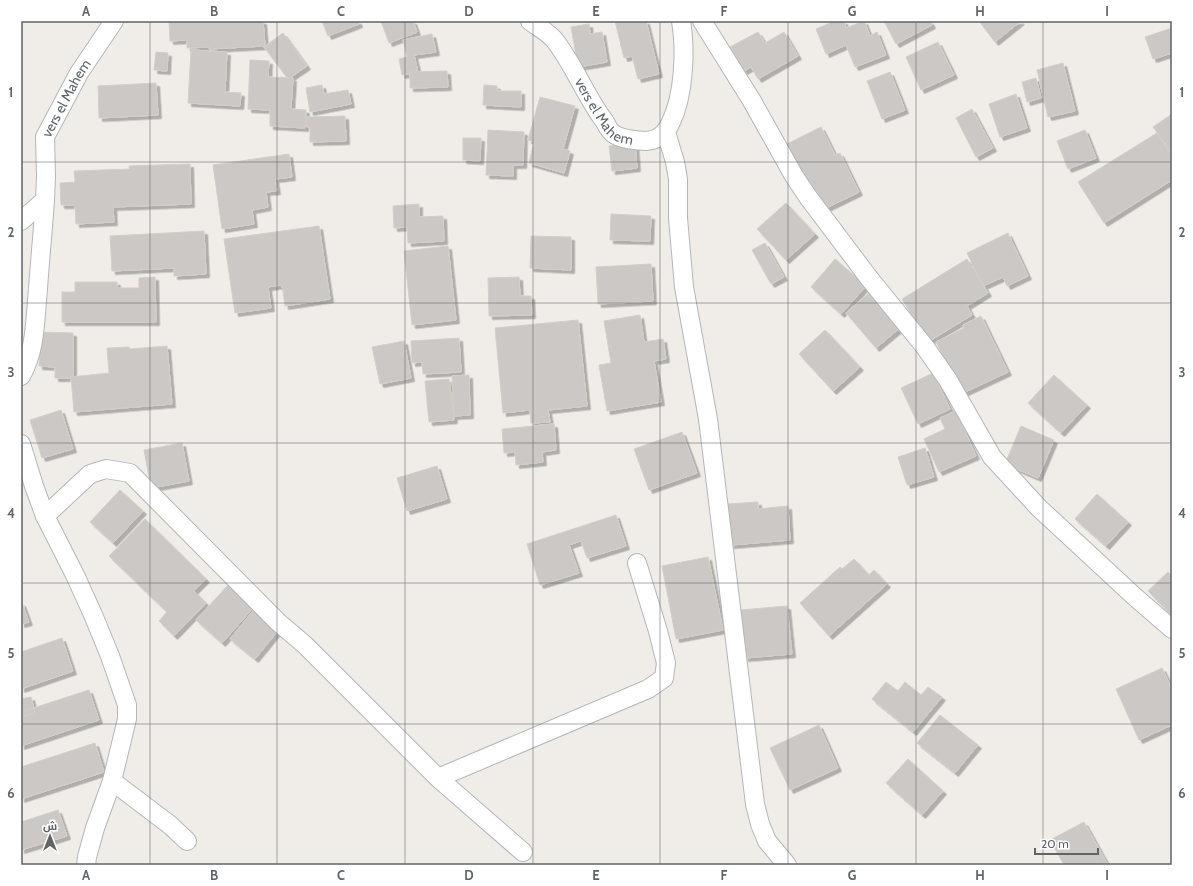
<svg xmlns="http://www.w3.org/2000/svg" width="1193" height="886" font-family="Cabin,Cairo,sans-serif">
<defs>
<filter id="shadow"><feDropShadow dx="3.5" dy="3.5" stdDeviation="0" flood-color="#0004"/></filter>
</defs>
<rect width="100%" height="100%" fill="#f0ede8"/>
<path fill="#ccc8c5" stroke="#d4cec7" filter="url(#shadow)" d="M169,21h94l2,25 -56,3v-2l-22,1v-8l-17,1z
M322,21h36l1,3 -31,12z
M381,21h32l4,11 -28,11z
M615,21h31l13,53 -21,5 -6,-23 -8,2z
M835,21h9l2,7 18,-7 6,15 7,-4 9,23 -31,12 -9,-22 -20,9 -10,-25z
M884,21h46l2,4 -36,19z
M979,21h42l-26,21z
M589,24l1,10 12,-2 5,30 -29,5 -7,-40z
M1172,28v25l-19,6 -8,-22z
M758,32l7,11 19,-11 14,24 -40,23 -7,-12 -7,4 -14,-24z
M283,33l24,33 -19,13 -24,-32z
M432,34l4,18 -22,3 4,17 -16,3 -3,-16 8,-2 -4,-17z
M938,42l16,33 -33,15 -15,-33z
M191,50l36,2 -2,40 16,1 -1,13 -52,-3z
M156,52l12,1 -1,18 -13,-1z
M250,60l19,1 -1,16 25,1 -2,31 15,1 -1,18 -35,-2v-16l-22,-1z
M1063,63l12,48 -27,6 -11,-47z
M447,71l1,16 -38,1v-16z
M890,72l15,38 -23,9 -15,-38z
M1036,78l5,20 -14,4 -5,-20z
M156,83l2,32 -59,3 -1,-32z
M322,85l2,9 24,-4 3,14 -41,8 -4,-24z
M484,85l13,1v5h24v16l-38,-2z
M1016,94l11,34 -27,9 -11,-33z
M540,97l35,9 -12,43 7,2 -6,22 -35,-10 5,-21 -6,-2z
M972,109l21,39 -17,9 -20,-39z
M1172,114v39l-19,-26z
M345,116l1,25 -36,1v-15h-3l-1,-10z
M821,127l14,28 5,-2 19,39 -39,19 -33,-67z
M488,130l36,2 -1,33h-10v11l-27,-1z
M1085,130l11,28 -28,11 -11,-28z
M1157,133l15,24v23l-68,43 -26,-41z
M463,138h18l-1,23 -17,-1z
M635,143l2,25 -25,3 -3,-25z
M289,154l3,23 -17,2 2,12 -11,1 2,15 -16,3 2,14 -32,5 -9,-64z
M190,164l1,40 -78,3 1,15 -38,2 -1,-19h-14l-1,-22 15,-1 -1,-11 56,-2 -1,-3z
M786,203l29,31 -29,26 -29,-31z
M419,204v13l24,-1 1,25 -36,2 -1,-16 -13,1 -1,-22z
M611,214l40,2 -1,25 -40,-1z
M319,226l11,73 -45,7 -3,-21 -14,2 3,21 -36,5 -11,-74z
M204,231l2,43 -32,2v-8l-62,3 -2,-35z
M1008,233l20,43 -21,10 -4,-9 -20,9 -16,-33z
M531,236l40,1v33l-41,-2z
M765,243l19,34 -13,7 -19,-34z
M448,246l8,74 -44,5 -8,-74z
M835,259l31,27 -25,28 -30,-27z
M967,259l21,34 -21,13 5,9 -44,27 -26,-43z
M651,264l2,37 -55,3 -2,-37z
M155,277l1,45h-94v-30h13v-10h42v6h22v-10z
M519,277l1,19h11l1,19 -43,1 -1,-38z
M870,292l31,35 -25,21 -30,-35z
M640,315l4,27 19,-3 3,20 -12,2 7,41 -54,9 -8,-46 12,-2 -7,-42z
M981,316l27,56 -47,22 -25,-52 28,-14 -1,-3z
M578,320l9,86 -39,4 2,12 -19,1 -1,-13 -27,3 -8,-85z
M825,330l35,37 -27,24 -34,-37z
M40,332l33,1v45h-18v-11l-16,-1z
M459,338l2,34 -38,2 -1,-12 -10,1 -1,-22z
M404,341l7,37 -31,6 -8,-37z
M167,346l5,58 -98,8 -3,-35 38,-4 -2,-25 22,-1 1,2z
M933,373l17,36 -32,15 -17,-36z
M469,375l1,40 -16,1 -2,-40z
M1054,375l33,30 -26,28 -33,-30z
M449,379l5,41 -25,2 -4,-41z
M61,410l12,39 -31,9 -12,-38z
M956,411l20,45 -37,16 -15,-33 21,-10 -5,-11z
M554,424l2,26 -14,2 1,10 -27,3 -1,-13 -11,1 -2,-24z
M1021,426l33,14 -16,38 -33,-14z
M682,432l15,41 -48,17 -15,-41z
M182,443l7,38 -38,7 -7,-38z
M925,448l9,29 -27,8 -9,-28z
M437,466l10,33 -40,12 -10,-33z
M120,490l23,21 -30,32 -23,-21z
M1097,494l31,28 -22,24 -31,-27z
M758,502v7l30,-3 2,34 -59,5 -4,-41z
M616,515l10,31 -39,12 -6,-17 -12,4 10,28 -39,12 -13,-41z
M145,519l61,60 -12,12 12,12 -32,33 -15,-15 8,-9 -58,-56z
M708,557l15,73 -47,9 -14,-73z
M854,559l15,16 5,-5 13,14 -58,52 -29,-33 40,-36 2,2z
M1168,572l4,4v40l-24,-25z
M229,584l25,23 -32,36 -26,-23z
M21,603h1l7,19 -8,2z
M257,606l25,20 -27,33 -25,-20z
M787,606l5,48 -47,4 -5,-48z
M62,638l11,33 -52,18v-37z
M1162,668l10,21v36l-33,15 -23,-51z
M886,682l12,9 7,-9 16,13 7,-8 14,10 -29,35 -41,-33z
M89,690l10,30 -78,26v-34z
M31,697l4,16 -14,4v-18z
M940,715l38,30 -23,28 -38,-30z
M819,725l19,43 -48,22 -20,-42z
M95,743l9,29 -83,27v-32z
M908,759l35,32 -21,24 -36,-32z
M58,810l9,26 -46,14v-28z
M1084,822l24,43h-44l-14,-25z"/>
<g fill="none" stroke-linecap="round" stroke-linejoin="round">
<defs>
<g id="minor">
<path id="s1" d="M530,21c8,6 21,13 26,21 19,25 30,55 49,80 2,4 5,10 9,12 6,5 25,7 32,7 13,-1 20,-8 25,-19 13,-27 15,-72 10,-101"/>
<path d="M702,21l50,80 42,75 14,21 61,81 56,69 23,33 44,77 47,51 96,89 37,32"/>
<path d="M666,132l9,30 3,17v39l6,69 24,132 47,385 5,20 7,17 20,24"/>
<path id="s2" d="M21,221l24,-21 1,-24 -1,-39 34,-64 35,-52"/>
<path d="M21,376c15,-26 14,-57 17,-87 2,-30 5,-59 7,-89"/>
<path d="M21,444l13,42 11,30 30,59 19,42 16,39 17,49v14l-15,62 -17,47 -8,29 -1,8"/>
<path d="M45,516l45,-42 16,-5 24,4 148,149 27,23 133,133 85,74"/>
<path d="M438,778l210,-89 16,-11 2,-15 -8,-32 -21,-68"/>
<path d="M112,781l58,44 17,16"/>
</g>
</defs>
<use href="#minor" stroke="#b3b6b9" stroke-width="20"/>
<use href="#minor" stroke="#fff" stroke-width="18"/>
</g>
<path fill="none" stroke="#5f6467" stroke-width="1" stroke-opacity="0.55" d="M150,21v844M277,21v844M405,21v844M533,21v844M660,21v844M788,21v844M916,21v844M1043,21v844M21,162h1151M21,303h1151M21,443h1151M21,583h1151M21,724h1151"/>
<g text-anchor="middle" stroke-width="3.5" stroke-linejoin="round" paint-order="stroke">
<g font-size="14" fill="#5f6467" stroke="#fff">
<text dy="5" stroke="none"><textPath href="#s2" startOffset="139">vers el Mahem</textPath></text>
<text dy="5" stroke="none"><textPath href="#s1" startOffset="120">vers el Mahem</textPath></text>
</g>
</g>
<rect width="1193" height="886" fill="none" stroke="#ffffff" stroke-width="44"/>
<g transform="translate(50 836)" stroke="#ffffff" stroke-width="3" paint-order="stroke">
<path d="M0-3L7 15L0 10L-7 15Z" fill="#5f6467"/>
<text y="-6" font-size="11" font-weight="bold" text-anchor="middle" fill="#5f6467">ش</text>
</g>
<path d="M1035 848v6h63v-6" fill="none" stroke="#5f6467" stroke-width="2"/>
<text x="1041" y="848" font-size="12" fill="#5f6467" stroke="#ffffff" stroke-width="3" paint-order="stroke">20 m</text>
<rect x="22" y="22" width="1149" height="842" fill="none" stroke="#5f6467" stroke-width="1.5"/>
<g font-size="13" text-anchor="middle" font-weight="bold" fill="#5f6467">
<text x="86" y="16">A</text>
<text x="214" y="16">B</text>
<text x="341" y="16">C</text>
<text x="469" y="16">D</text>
<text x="596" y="16">E</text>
<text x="724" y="16">F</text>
<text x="852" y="16">G</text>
<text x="980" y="16">H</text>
<text x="1107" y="16">I</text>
<text x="11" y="97">1</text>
<text x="1182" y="97">1</text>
<text x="11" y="237">2</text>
<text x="1182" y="237">2</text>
<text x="11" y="377">3</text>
<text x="1182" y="377">3</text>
<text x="11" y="518">4</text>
<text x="1182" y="518">4</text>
<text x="11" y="658">5</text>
<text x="1182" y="658">5</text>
<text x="11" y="798">6</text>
<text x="1182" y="798">6</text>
<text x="86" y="880">A</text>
<text x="214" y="880">B</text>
<text x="341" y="880">C</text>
<text x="469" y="880">D</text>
<text x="596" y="880">E</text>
<text x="724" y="880">F</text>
<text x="852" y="880">G</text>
<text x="980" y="880">H</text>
<text x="1107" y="880">I</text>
</g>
</svg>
